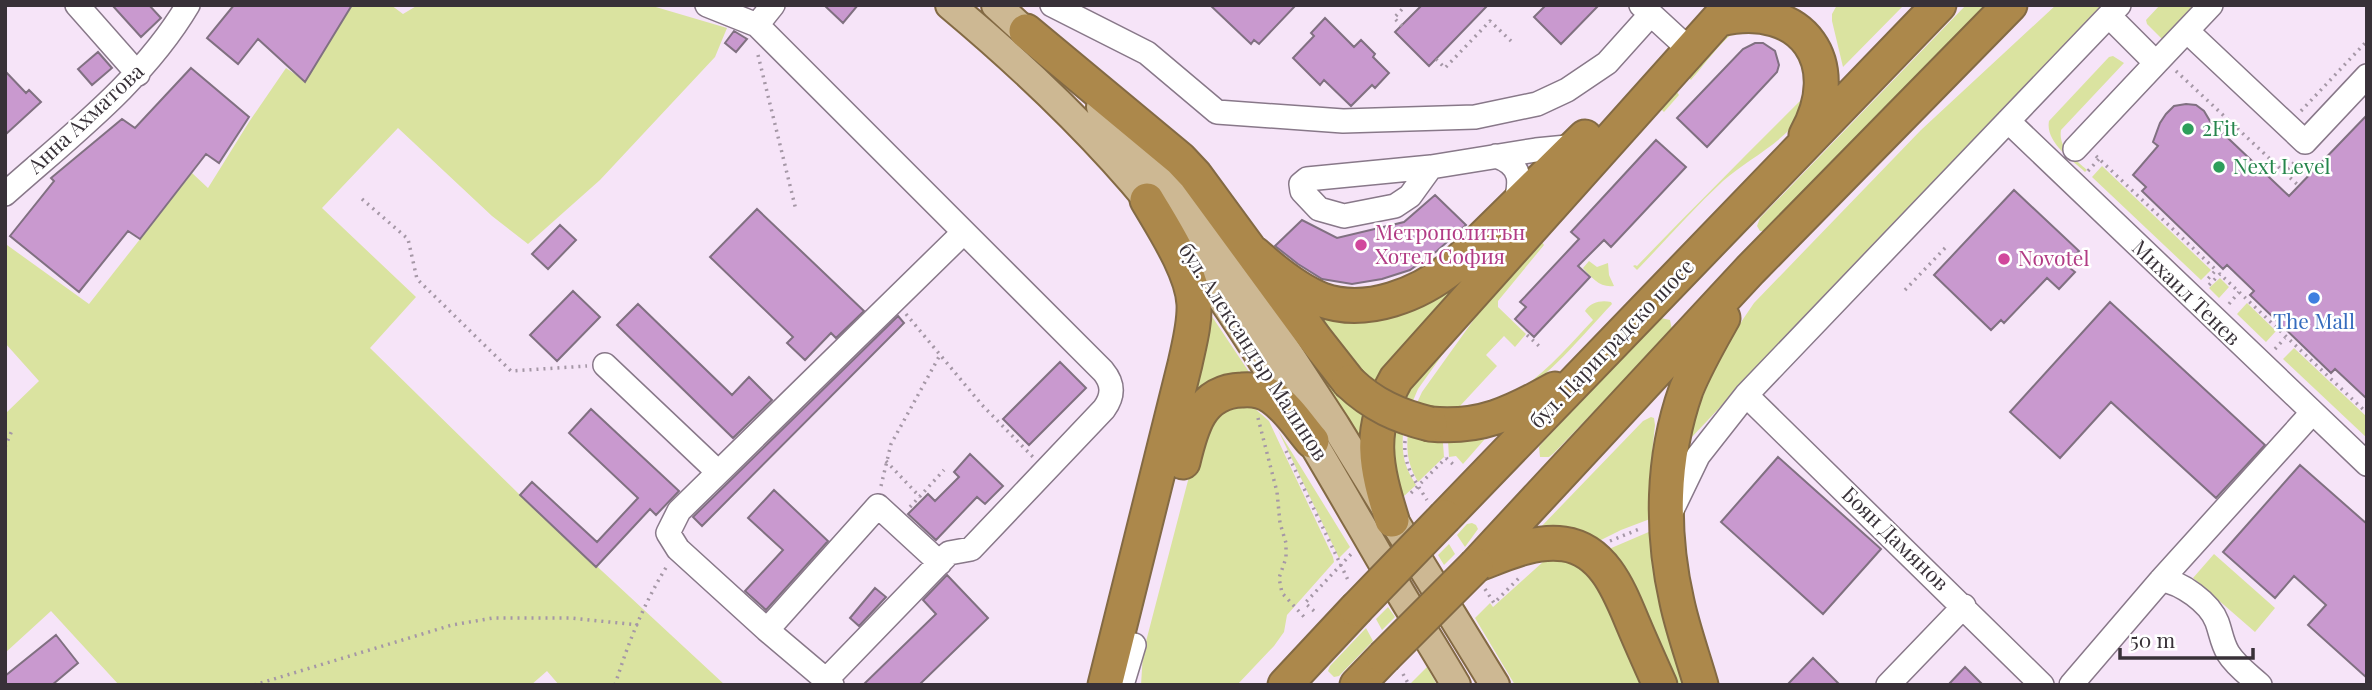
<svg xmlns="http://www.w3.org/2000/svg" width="2372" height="690" font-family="'Playfair Display',serif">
<rect width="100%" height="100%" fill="#f6e4f8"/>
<path fill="#dae3a0" d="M352,5h39l12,9 15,-9h231l78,23 -12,29 -115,123 -72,64 -36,-28 -94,-88 -76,80 94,89 -46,51 150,147 205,190h-166l-12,-14 -16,14h-412l-68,-74 -46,42v-239l34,-33 -34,-38v-96l2,-2 82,59 103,-131 16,15 41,-66 37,-54 19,13z
M1837,5h67l-61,62 -11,-46v-7z
M1966,5h20l-205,213 -14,13h-7l-3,-5 3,-8z
M2056,5h49l-183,188 -231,245 -2,-2c15,-49 36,-92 65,-133l167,-173z
M2160,5h35l-32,35 -16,-16 -1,-4z
M1744,25c24,-1 40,6 56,25 8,11 11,22 11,35 -3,48 -57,68 -88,96 -30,28 -57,59 -86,89l-4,-4 2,-1 2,1c56,-58 111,-113 168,-170 7,-33 -18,-68 -53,-66 -7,0 -15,1 -21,5 -12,9 -29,33 -40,45l-3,-3 -11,15 2,3 -15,17 -6,-6 2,-2 3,3 12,-12 -4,-4c22,-25 41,-55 73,-66z
M2113,56l11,7 -63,67c-3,19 14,29 26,40l-2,2c-14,-13 -40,-30 -36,-51l60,-64z
M2102,166l109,104 -10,10 -109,-103z
M1542,242l2,3 -46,56v6l28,27 -11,13 -11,-11 -18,19 11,11 -37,40 3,2c58,-3 93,-49 130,-88l-8,-9c6,-9 16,-11 26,-9l1,2c-59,62 -100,127 -196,101l6,-13 73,-102 43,-47z
M1589,261l8,6 11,-4 1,12 5,11c-14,2 -22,-8 -31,-18z
M1474,275l-97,110 -17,-14 -43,-56z
M2220,278l9,9 -10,11 -10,-10z
M1482,299l-64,90 -6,14 -13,-5z
M2247,303l29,28 -10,11 -29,-28z
M1209,312l42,63 -58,27z
M1661,318l9,2 2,10 -118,123 -5,4h-9l-1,-10 3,-4z
M2294,348l73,69v21l-84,-79z
M1305,351l63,64 -7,20 -6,-3z
M1228,402l25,5 16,14 64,136 1,5 -47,53 -3,17 -10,14 -37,39h-96l2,-32 60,-230z
M1651,417l3,1 1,7 -5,47v47l-29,11 -28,14 -56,-13 106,-110z
M1390,427l13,4c-1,24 0,33 13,54l-13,12 -11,-27z
M1278,430l72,117 -11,11z
M1408,432l31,7 4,4 1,14 -26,25c-10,-17 -12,-30 -10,-50z
M1485,436l-1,4 -21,24 -7,-8 -7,1 -1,-16z
M1472,523l4,2 2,4 -13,18 -8,-12 10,-11z
M1651,531l4,41 30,113h-13l-63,-136z
M1449,544l6,10 -11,11 -6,-10z
M2214,554l61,54 -20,24 -62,-54z
M1552,558h15l22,10 61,117h-135l-40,-67 15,-15 3,4 51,-46z
M1388,607l7,10 -13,13 -6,-11z
M1366,628l7,13 -34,35 -5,1 -6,-6 2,-5z
M1427,667l10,18h-25l-1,-2z"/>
<path fill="#c999cf" stroke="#807081" stroke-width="2" d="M112,5h37l12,13 -20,19z
M234,5h118l-47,77 -47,-43 -20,25 -31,-26z
M824,5h34l-15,18z
M1210,5h86l-37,39 -5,-4 -3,4z
M1422,5h66l-59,61 -34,-34z
M1546,5h53l-38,39 -27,-27z
M1325,18l29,29 7,-7 14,14 -2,3 16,16 -14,15 -3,-3 -21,21 -27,-26 -4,5 -27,-27 21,-22 -3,-3z
M734,31l13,8 -11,13 -11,-9z
M1755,43h8l12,8 4,14 -2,7 -70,75 -30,-29 66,-69z
M98,52l14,16 -20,17 -14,-16z
M191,68l58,49 -30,46 -13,-9 -66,85 -12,-8 -49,61 -69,-56 44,-55 -3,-3 71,-59 13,9z
M5,71l21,22 3,-3 12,12 -36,33z
M2186,104l10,1 8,6 6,10 79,75 78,-81v284l-32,-30 -4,4 -81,-78 4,-4 -27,-26 -4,4 -81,-78 4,-4 -13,-12 25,-29 -5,-4 7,-19 6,-9 8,-8z
M1656,140l30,27 -75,80 -7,-7 -26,26 12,11 -56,60 -19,-18 11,-12 -6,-5 59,-63 -8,-7z
M2014,190l65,61 -13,14 9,7 -16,17 -12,-11 -43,45 -3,-3 -10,10 -57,-55z
M1435,195l31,30 -29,26 -27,19 -28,9 -30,5 -30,-5 -24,-15 -23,-18 27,-26 35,18 67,-16z
M757,209l107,102 -28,27 -5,-5 -26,27 -18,-17 6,-6 -83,-80z
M560,225l16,15 -28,29 -16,-15z
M573,291l27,26 -43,44 -27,-26z
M2110,302l155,143 -49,53 -105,-96 -51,56 -50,-46z
M638,304l94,91 17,-18 23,23 -39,38 -116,-113z
M898,316l6,7 -202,203 -9,-9z
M1060,362l26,26 -57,57 -26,-26z
M591,409l88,82 -23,24 -6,-6 -54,58 -76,-72 12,-13 65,60 41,-44 -69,-65z
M970,454l33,32 -18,18 -8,-7 -41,43 -28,-26 20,-20 7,7 24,-24 -5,-5z
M1778,457l103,92 -58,65 -102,-92z
M2300,465l67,59v154l-59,-53 18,-20 -32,-29 -19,22 -52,-46z
M774,490l54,51 -62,69 -21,-19 38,-41 -35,-32z
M947,575l41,43 -69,67h-56l73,-71 -13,-14z
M875,588l11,9 -27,29 -9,-8z
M56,635l22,28 -26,22h-47v-9z
M1813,658l27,27h-53z
M1965,667l18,18h-35z"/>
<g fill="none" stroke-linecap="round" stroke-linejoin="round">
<defs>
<path id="minor" d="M77,5l61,69
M707,5l50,20 346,346c10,12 11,24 1,38l-133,140 -22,4 -123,127
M1052,5l95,48 70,59 126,9 132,-4 62,-13 30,-14 40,-27 44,-49
M1641,5l38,35
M757,25l16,-20
M2187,31l118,111 62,-66
M2156,63l55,-58
M2008,121l359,343
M2075,149l81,-86 -47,-47
M1496,156c28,9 25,28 18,52
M1431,167l-21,29 -15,10 -51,10 -25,-7 -17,-18 -1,-7 6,-5 124,-12 105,-17 41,-4
M5,194c65,-58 138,-113 183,-189
M605,365l113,107
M1746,395l296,290
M1671,512l27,-56 48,-61 373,-390
M2161,580c20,2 49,23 56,42 4,11 5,21 11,31 8,13 21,22 32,32
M767,630l111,-124 62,57
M832,685l-65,-55 -89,-81 -10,-16 11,-22 285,-279
M1122,685l12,-40
M1888,685l76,-79
M2071,685l90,-105 151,-167"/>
<path id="major" d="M950,5c86,72 169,152 236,243 81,109 146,229 215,346 18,30 37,60 55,91
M996,5l45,41
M1101,107l49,56 83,106 102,156 160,260"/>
<path id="highway" d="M1720,19c84,-19 126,45 86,116
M1026,31l154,128 15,16 121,165 33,42
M1255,254c20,18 42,36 67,46 45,16 98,-6 132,-34l131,-129
M1430,424c50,5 82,-11 125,-35
M1183,462c8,-34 17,-71 59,-72 11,-1 21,1 30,7 16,11 28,30 40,44
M1445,517l494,-512
M1392,520c-17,-54 -25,-89 4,-141l335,-374
M1481,563c26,-10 54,-23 83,-19 41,6 56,49 70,82 8,19 17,39 26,59
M1476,565l274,-295 260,-265
M1105,685l80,-321c4,-19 10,-40 9,-60 -2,-33 -30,-75 -47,-104
M1285,685l71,-76
M1357,685l27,-28
M1701,685c-8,-28 -18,-55 -24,-83 -16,-70 -15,-144 9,-212 10,-25 24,-49 37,-72"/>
</defs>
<use href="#minor" stroke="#887889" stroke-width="26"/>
<use href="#major" stroke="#836a44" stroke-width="32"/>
<use href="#highway" stroke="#836a44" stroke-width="37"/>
<path stroke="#a597a6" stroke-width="3.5" stroke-dasharray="2 5" stroke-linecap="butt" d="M1402,26l-8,-8 12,-13
M758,55l38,155
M1436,59l9,9 45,-47 21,20
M2176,71l109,102 12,-14
M2301,111l66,-70
M2096,156l120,114 -11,12
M2088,171l11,-12
M2285,173l14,13
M362,199l46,40 9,40 94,92 76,-5
M2209,285l11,-11 147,139
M1905,290l41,-43
M2229,304l10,-12
M906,314l76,91 51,52
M1527,335l12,11
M2275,349l10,-11
M1258,418l19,74 3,31 6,20v15l-7,20 3,15 24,26
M1405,441c-2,24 10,40 22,59
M5,447l8,-19
M1286,451l62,129
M1446,458l9,8
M886,461l34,36
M881,486l10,-42 49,-89
M1411,493l35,-35
M910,507l34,-37
M1610,541l32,-13
M1485,589l9,14 27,-27
M1314,611l-9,-8 48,-51
M1403,674l6,11
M254,685l198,-60 41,-7h78l67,7
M615,685c13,-42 29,-82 52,-119"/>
<use href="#minor" stroke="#fff" stroke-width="23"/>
<use href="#major" stroke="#cdb893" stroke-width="28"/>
<use href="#highway" stroke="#ac884b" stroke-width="33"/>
<defs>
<path id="highway-bridge" d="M1349,382c24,23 49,34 81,42
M1356,609l89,-92
M1384,657l92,-92"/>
</defs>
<use href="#highway-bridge" stroke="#836a44" stroke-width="37" stroke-linecap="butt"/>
<use href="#highway-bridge" stroke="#ac884b" stroke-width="33"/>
</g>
<g fill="#2e9e5b" stroke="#fff" stroke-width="2.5">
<circle cx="2188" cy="129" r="7"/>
<circle cx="2219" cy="167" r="7"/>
</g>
<g fill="#d1479c" stroke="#fff" stroke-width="2.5">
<circle cx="1361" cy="245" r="7"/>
<circle cx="2004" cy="259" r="7"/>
</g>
<circle fill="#3f7fe0" stroke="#fff" stroke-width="2.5" cx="2314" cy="298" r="7"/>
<g text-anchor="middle" stroke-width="5" stroke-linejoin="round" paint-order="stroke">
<g font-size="21" fill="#383138" stroke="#fff">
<text transform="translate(86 119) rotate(-43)" y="7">Анна Ахматова</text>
<text transform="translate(2186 293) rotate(44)" y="7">Михаил Тенев</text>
<text transform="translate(1612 344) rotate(-46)" y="7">бул. Цариградско шосе</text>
<text transform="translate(1253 352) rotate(57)" y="7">бул. Александър Малинов</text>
<text transform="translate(1895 539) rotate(44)" y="7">Боян Дамянов</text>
</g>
<g font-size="21" fill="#27864d" stroke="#fff" text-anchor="start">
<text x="2202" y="136">2Fit</text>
<text x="2233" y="174">Next Level</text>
</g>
<g font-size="21" fill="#b23c85" stroke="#fff" text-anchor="start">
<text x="1375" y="240">Метрополитън<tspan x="1375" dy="24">Хотел София</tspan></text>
<text x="2018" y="266">Novotel</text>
</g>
<g font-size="21" fill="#366cbe" stroke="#fff">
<text x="2314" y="329">The Mall</text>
</g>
</g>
<rect width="2372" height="690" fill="none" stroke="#383138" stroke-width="14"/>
<path d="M2120 648v10h133v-10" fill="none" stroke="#383138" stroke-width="3.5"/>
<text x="2130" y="648" font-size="21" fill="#383138" stroke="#ffffff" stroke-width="5" paint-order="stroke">50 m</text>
</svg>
